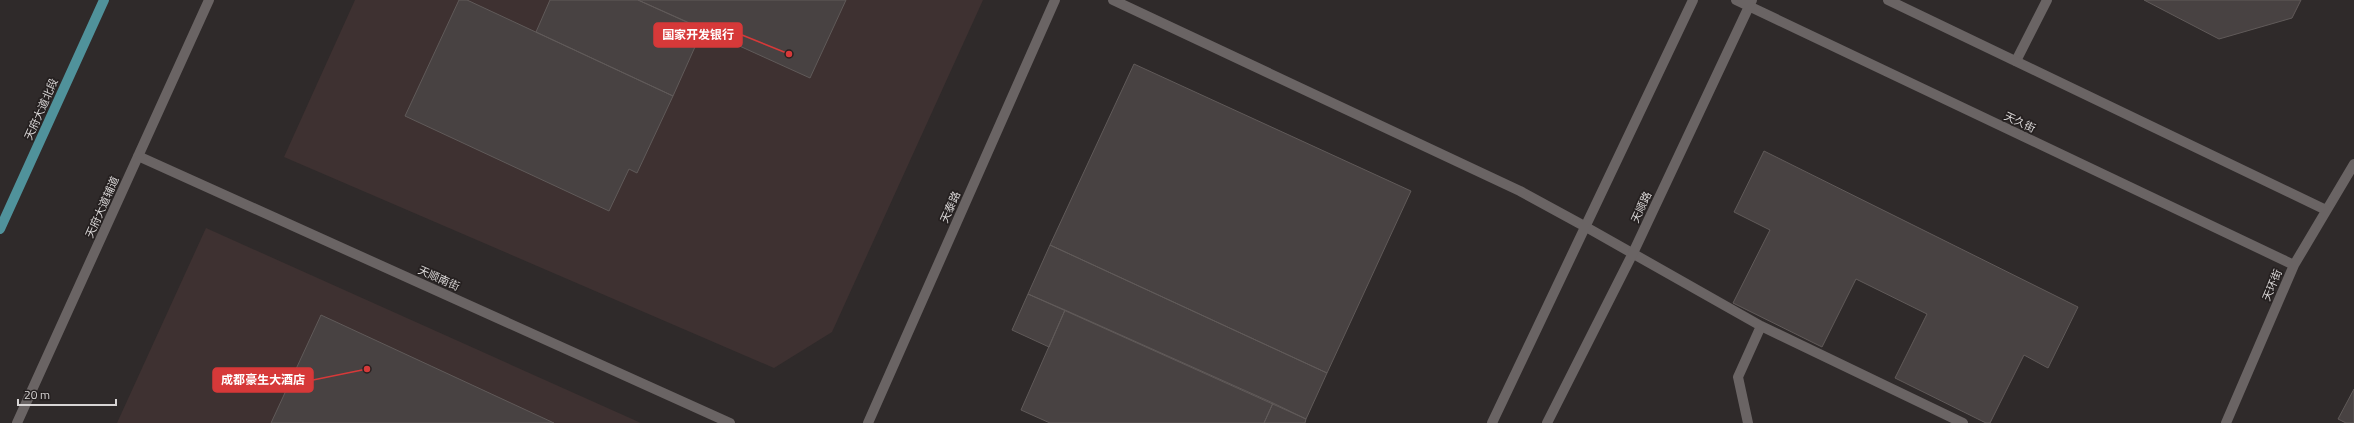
<svg xmlns="http://www.w3.org/2000/svg" width="2354" height="423" font-family="'Titillium Web','Noto Sans SC',sans-serif">
<rect width="100%" height="100%" fill="#2f2a2a"/>
<path fill="#3e3131" d="M355,0h628l-151,332 -58,36 -490,-211z
M206,228l435,195h-524z"/>
<path fill="#484242" stroke="#605a59" d="M459,0h8l206,96 -36,77 -8,-4 -20,42 -204,-95z
M550,0h88l65,29 -30,67 -137,-64z
M638,0h208l-36,78z
M2144,0h157l-9,18 -73,21z
M1134,64l277,127 -84,182 -277,-128z
M1764,151l314,156 -30,61 -24,-13 -34,68h-4l-91,-45 32,-64 -71,-35 -34,68 -89,-44 37,-73 -36,-18z
M1050,245l277,128 -21,46 -278,-125z
M1028,294l37,16 -16,37 -37,-17z
M1065,310l208,93 -9,20h-214l-29,-13z
M321,315l233,108h-283z
M2354,389v34h-8l-8,-4z
M1273,403l33,16 -1,4h-41z"/>
<g fill="none" stroke-linecap="round" stroke-linejoin="round">
<path stroke="#6a6464" stroke-width="10" d="M2016,61l31,-61"/>
<path stroke="#6a6464" stroke-width="10" d="M1586,227l175,99 202,97
M1748,423l-10,-46 23,-51"/>
<path stroke="#6a6464" stroke-width="10" d="M1113,0l407,191 66,36
M1736,0l558,265
M1888,0l438,210
M138,156l592,267
M17,423l192,-423
M868,423l187,-423
M1492,423l201,-423
M1547,423l86,-170 119,-253
M2226,423l68,-158 60,-101"/>
<path stroke="#50929b" stroke-width="10" d="M0,229l104,-229"/>
</g>
<g text-anchor="middle" stroke-width="3.5" stroke-linejoin="round" paint-order="stroke">
<g font-size="11" fill="#d8d5d5" stroke="#252020">
<text transform="translate(41 109) rotate(-66)" y="4">天府大道北段</text>
<text transform="translate(2020 122) rotate(25)" y="4">天久街</text>
<text transform="translate(102 207) rotate(-66)" y="4">天府大道辅道</text>
<text transform="translate(950 207) rotate(-66)" y="4">天泰路</text>
<text transform="translate(1641 207) rotate(-65)" y="4">天顺路</text>
<text transform="translate(439 278) rotate(24)" y="4">天顺南街</text>
<text transform="translate(2272 285) rotate(-67)" y="4">天环街</text>
</g>
</g>
<path fill="none" stroke="#d63939" stroke-width="1.5" d="M789 54L742 35M367 369L313 380"/>
<g fill="#d63939" stroke="#252020" stroke-width="1.5">
<circle cx="789" cy="54" r="4"/>
<circle cx="367" cy="369" r="4"/>
</g>
<g fill="#d63939" stroke="#d63939" stroke-width="1.5">
<rect x="654" y="23" width="88" height="24" rx="4"/>
<rect x="213" y="368" width="100" height="24" rx="4"/>
</g>
<g font-size="12" text-anchor="middle" font-weight="bold" fill="#fff">
<text x="698" y="39">国家开发银行</text>
<text x="263" y="384">成都豪生大酒店</text>
</g>
<path d="M18 399v6h98v-6" fill="none" stroke="#d8d5d5" stroke-width="2"/>
<text x="24" y="399" font-size="12" fill="#d8d5d5" stroke="#252020" stroke-width="3" paint-order="stroke">20 m</text>
</svg>
